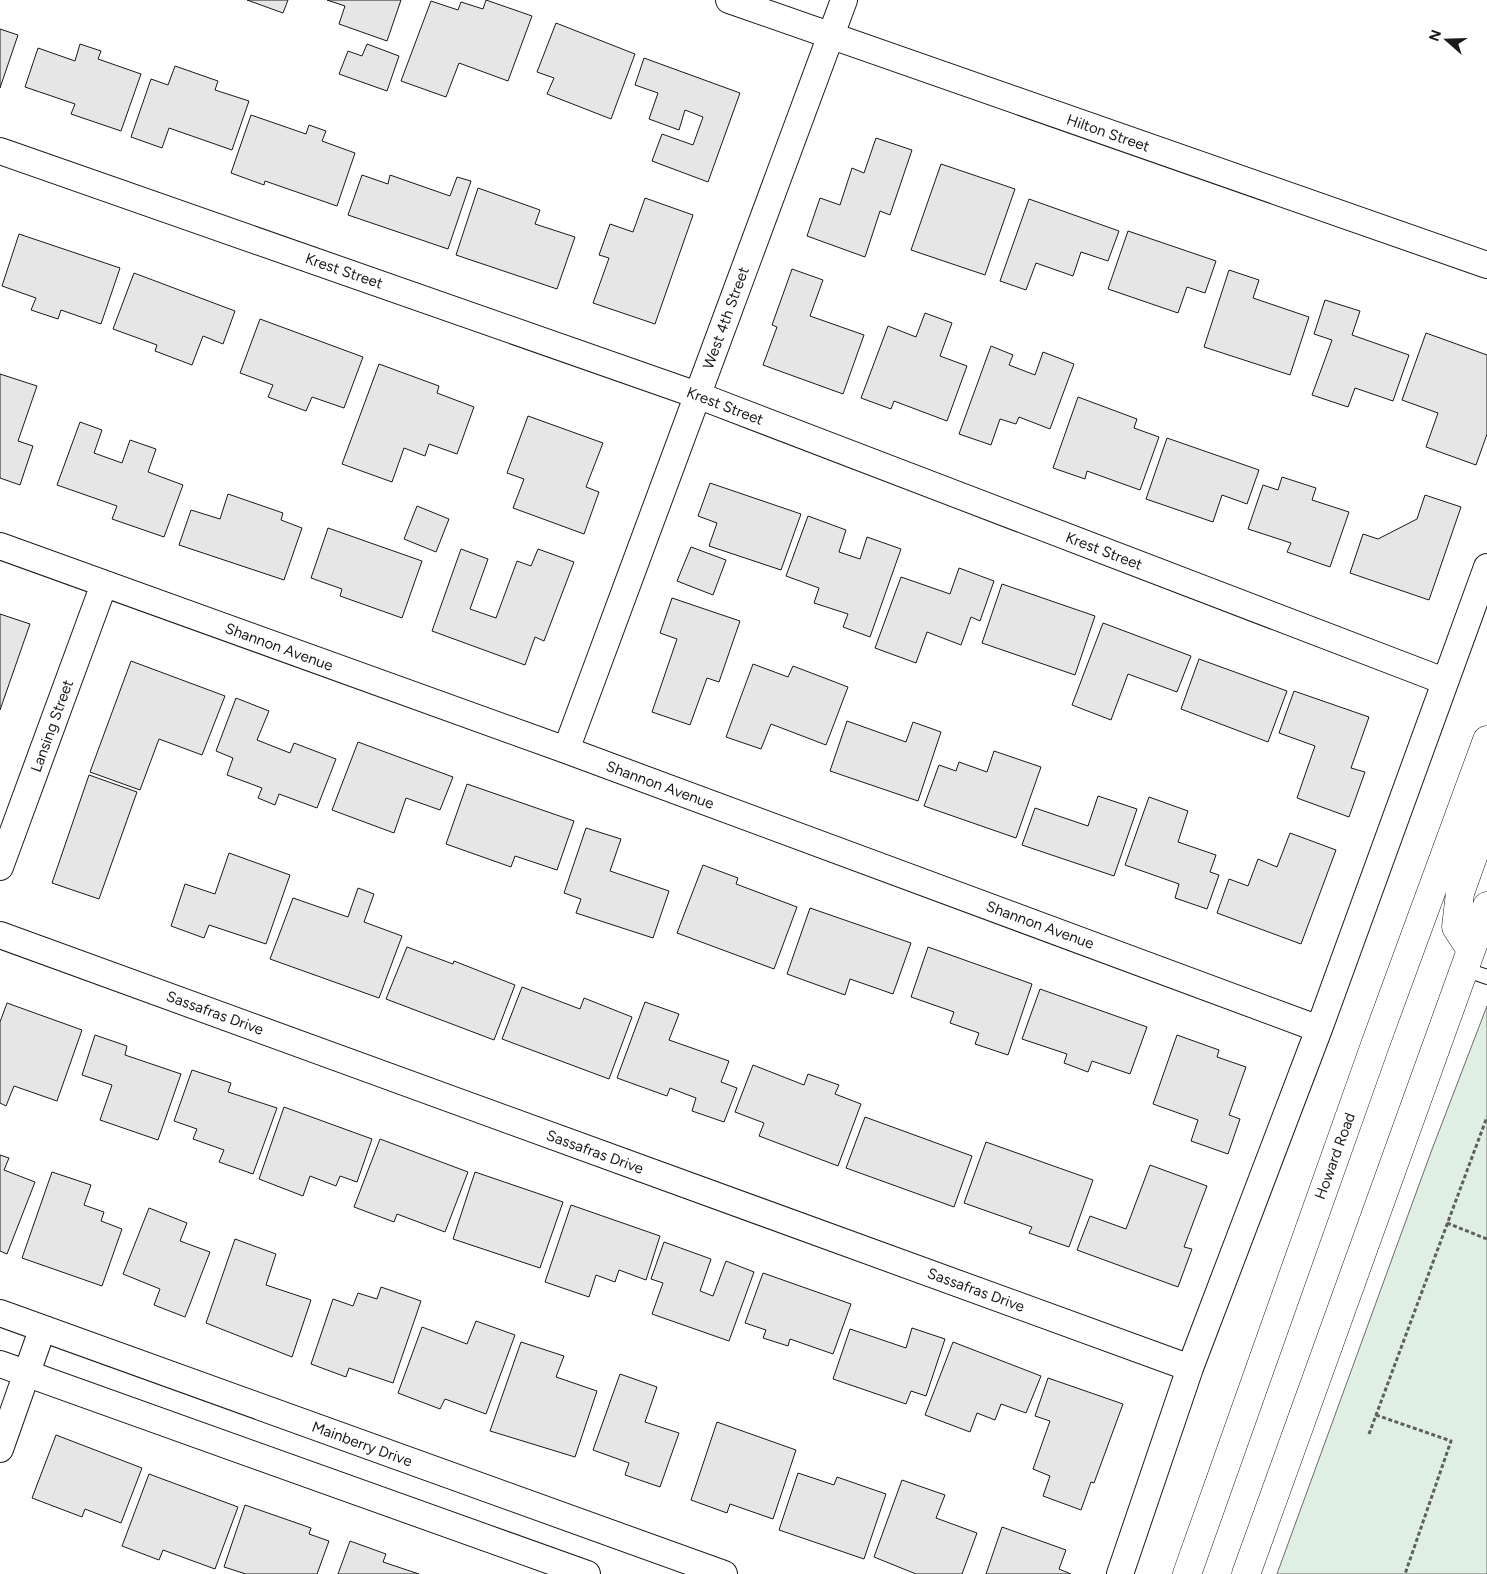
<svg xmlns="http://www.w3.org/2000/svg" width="1487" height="1574" font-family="Figtree,sans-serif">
<rect width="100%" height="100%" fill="#fff"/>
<path fill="#e0efe3" stroke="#6a6a6a" d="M1487,1006v568h-210l154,-422z"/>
<path fill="#e6e6e6" stroke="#1a1a1a" d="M247,0h41l-5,13z
M327,0h74l-14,41 -48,-17 6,-18z
M486,0l46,16 -24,65 -49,-18 -13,34 -45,-16 30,-80 27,9 3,-8 22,7z
M556,23l79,31 -24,65 -64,-25 7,-16 -17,-6z
M0,29l18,6 -18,53z
M80,44l21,7 -3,8 43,15 -20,57 -50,-17 4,-10 -50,-17 13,-39 37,13z
M367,44l32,12 -12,35 -48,-17 9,-23 14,5z
M644,58l96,35 -32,89 -56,-21 10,-27 31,11 10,-28 -18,-7 -6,20 -30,-11 9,-26 -23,-8z
M175,66l43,15 -3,9 34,11 -17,49 -63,-22 -7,20 -31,-11 20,-58 17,6z
M251,115l55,19 3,-9 17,6 -4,10 33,12 -18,53 -72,-25 -1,4 -33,-12z
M876,138l36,12 -22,65 -10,-4 -15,46 -58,-21 13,-38 20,7 12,-37 12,5z
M941,164l74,25 -30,86 -74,-25z
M362,175l26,9 2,-9 60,21 7,-19 14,4 -23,68 -100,-34z
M478,188l62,22 -5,14 40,13 -18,52 -101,-34z
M645,198l48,17 -38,109 -62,-21 16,-45 -10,-3 11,-31 23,8z
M1029,199l90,32 -11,30 -27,-9 -8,24 -37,-13 -10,27 -26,-9z
M1128,231l88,30 -11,32 -18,-6 -9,26 -70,-24z
M19,234l101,34 -19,56 -40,-14 -3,9 -27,-9 5,-12 -34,-12z
M792,269l31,11 -13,36 54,19 -21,59 -80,-29 14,-38 -5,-2z
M1229,270l30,10 -6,18 56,19 -19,58 -86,-28z
M134,273l101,38 -12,33 -20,-8 -11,29 -37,-14 2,-6 -44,-16z
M1325,300l35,11 -8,24 57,20 -16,46 -38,-13 -7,19 -36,-12 20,-55 -18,-6z
M925,313l27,10 -12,33 27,10 -20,55 -53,-20 -3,8 -30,-11 27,-72 28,11z
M260,319l103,38 -19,51 -32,-11 -6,14 -38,-14 5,-12 -33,-12z
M1426,333l61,22v79l-11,31 -50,-18 12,-34 -36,-13z
M991,346l22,9 -4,10 26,10 8,-23 31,12 -24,65 -31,-12 -3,7 -16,-5 -9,26 -32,-11z
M379,364l60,22 -2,7 37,14 -17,47 -28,-10 -4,12 -21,-8 -12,34 -50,-18z
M0,374l37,12 -19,55 15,5 -13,39 -20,-7z
M1078,397l59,22 -3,9 25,9 -19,53 -53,-19 -2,8 -32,-11z
M528,416l75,27 -17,44 13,5 -15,42 -71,-26 11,-29 -17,-6z
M80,422l22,8 -8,23 28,10 8,-23 26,9 -8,23 35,13 -19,52 -52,-18 5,-13 -60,-21z
M1167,438l92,32 -12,34 -25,-9 -9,27 -67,-23z
M1282,477l34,11 -4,12 37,12 -19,55 -43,-15 4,-9 -43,-14 15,-44 15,5z
M710,483l91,31 -20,56 -72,-24 8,-23 -19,-7z
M228,494l55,19 -2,7 21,8 -18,52 -105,-35 12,-35 29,9z
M1425,495l36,12 -32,93 -79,-27 13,-39 15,5 39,-20z
M417,506l32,13 -13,33 -32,-13z
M808,516l38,14 -7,22 21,7 7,-22 34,12 -31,88 -27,-10 5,-13 -34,-11 5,-15 -33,-12z
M328,528l94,33 -20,57 -62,-22 2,-7 -31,-11z
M691,547l35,13 -13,35 -36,-14z
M461,549l27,10 -18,50 26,9 21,-57 14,5 7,-17 36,13 -30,79 -9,-4 -10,28 -93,-34z
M959,568l35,13 -14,40 -9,-4 -10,28 -34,-13 -11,31 -41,-15 26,-71 49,17z
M1002,584l93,32 -20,59 -93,-32z
M672,598l68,23 -21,61 -12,-4 -17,47 -38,-13 25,-73 -17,-6z
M0,614l30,10 -30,86z
M1103,623l88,33 -14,36 -49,-18 -17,46 -39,-15z
M1199,659l88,32 -19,51 -87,-33z
M131,661l94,35 -23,59 -43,-16 -19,51 -50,-18z
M753,664l35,13 5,-11 55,21 -22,58 -55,-21 -10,25 -35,-12z
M1294,691l75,26 -18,51 14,4 -16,45 -52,-19 18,-52 -36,-13z
M236,698l33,13 -12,29 33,13 4,-10 42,16 -19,49 -38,-14 -4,11 -17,-7 4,-10 -35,-13 6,-17 -17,-7z
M847,721l59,21 7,-20 28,10 -23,69 -88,-30z
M358,742l95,35 -13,33 -34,-12 -12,35 -62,-23z
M994,751l47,16 -25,71 -92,-32 15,-41 17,6 3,-9 28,10z
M89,775l48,17 -38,107 -47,-16z
M467,784l107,37 -17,49 -42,-14 -4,11 -65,-23z
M1098,796l39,13 -23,67 -92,-31 13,-37 53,18z
M1149,797l39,14 -10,31 38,13 -6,17 9,3 -12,34 -32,-11 4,-14 -54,-19z
M586,828l35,11 -11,32 59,20 -16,47 -77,-25 5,-14 -17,-6z
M1290,833l46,17 -35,94 -84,-31 12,-34 19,7 10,-27 19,8z
M229,853l61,22 -24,69 -57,-19 -5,13 -33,-12 14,-42 30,10z
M703,865l35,13 -2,6 61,23 -23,62 -97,-36z
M358,888l16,6 -10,28 38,14 -23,62 -109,-39 23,-61 55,19z
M810,908l101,35 -18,51 -43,-15 -5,16 -58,-21z
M407,947l46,17 1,-3 61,24 -21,55 -108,-41z
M928,947l104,37 -24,71 -33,-11 4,-11 -29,-10 4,-11 -43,-15z
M522,987l58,22 4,-11 48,19 -23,62 -107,-40z
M1040,989l107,38 -17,47 -38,-13 -4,11 -24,-9 3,-9 -45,-15z
M645,1002l34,12 -10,26 60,21 -8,21 16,6 -13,34 -32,-11 4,-13 -26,-10 -3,8 -50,-18z
M7,1003l75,27 -25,71 -43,-15 -8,20 -6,-3v-81z
M95,1035l32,11 -2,9 56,19 -23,66 -58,-20 12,-35 -30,-10z
M1177,1035l42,15 -2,7 29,10 -17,48 11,4 -12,35 -37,-13 7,-21 -45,-16z
M753,1065l51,20 4,-11 31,11 -4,9 26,10 -23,62 -79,-30 5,-13 -29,-11z
M192,1070l39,13 -3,9 49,16 -24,66 -34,-12 5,-12 -31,-11 4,-10 -23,-8z
M284,1107l88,32 -15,43 -17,-6 -4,10 -26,-10 -7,20 -44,-17z
M865,1117l107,39 -18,51 -108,-39z
M380,1139l88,33 -23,60 -48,-18 -3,8 -40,-15z
M986,1142l107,38 -24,67 -40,-14 3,-6 -68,-24z
M0,1155l9,3 -5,12 31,12 -28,72 -7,-3z
M1150,1165l57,21 -23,61 8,2 -14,38 -101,-37 13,-34 36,13z
M52,1172l39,13 -7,20 20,7 -3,9 21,8 -20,57 -80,-28z
M475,1172l88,30 -23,66 -87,-29z
M571,1205l89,31 -14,44 -27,-10 -4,12 -19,-7 -7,22 -44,-15z
M149,1208l38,15 -7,18 30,11 -25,65 -31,-12 6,-16 -37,-15z
M235,1239l41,15 -10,31 45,15 -19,57 -86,-34z
M664,1242l47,17 -11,32 13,5 13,-35 28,11 -25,69 -77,-27 11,-31 -12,-4z
M763,1273l88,31 -18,50 -43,-15 -2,7 -25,-8 3,-8 -21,-7z
M381,1287l40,14 -28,82 -44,-15 -3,9 -35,-13 22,-65 20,7 5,-13 19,6z
M476,1321l39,14 -29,79 -41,-15 -5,10 -42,-16 24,-66 45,17z
M912,1328l33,11 -19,57 -15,-5 -5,13 -73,-25 17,-50 56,19z
M521,1342l43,14 -8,21 41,14 -22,66 -85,-26z
M953,1342l88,34 -15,37 -25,-9 -6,16 -18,-7 -7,19 -45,-17z
M620,1374l37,13 -12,35 34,11 -19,54 -35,-12 4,-12 -36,-13z
M1048,1378l75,26 -29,79 -3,-1 -10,28 -38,-14 7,-20 -17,-7 17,-48 -15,-5z
M717,1422l79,28 -23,69 -43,-15 -3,9 -36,-13z
M56,1435l86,33 -21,55 -36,-14 -3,8 -50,-19z
M798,1473l36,12 3,-8 49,17 -22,65 -85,-29z
M149,1474l89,33 -23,62 -52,-19 -4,10 -37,-14z
M902,1480l43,15 -9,23 41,15 -15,41h-46l-42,-17z
M245,1505l66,23 -2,6 20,7 -12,33h-71l-22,-7z
M1002,1527l64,23 -7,19 12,5h-85z
M350,1541l36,13 -3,8 36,12h-81z"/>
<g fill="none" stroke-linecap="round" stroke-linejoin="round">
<defs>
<path id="service" d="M1464,969l23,8"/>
<path id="minor" d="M729,0l758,265
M0,151l697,244 747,286
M0,546l566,204 753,279
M566,750l278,-750
M0,867l104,-283
M0,935l1190,433
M0,1313l724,261
M0,1364l587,210
M0,1449l42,-119
M1120,1574l70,-206 129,-339 168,-462"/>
<path id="secondary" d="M1471,950l-15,-23 4,-34 20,-56 1,-61
M1187,1574l189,-532 111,-302
M1246,1574l241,-668"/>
</defs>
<use href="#service" stroke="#1a1a1a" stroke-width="16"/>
<use href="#minor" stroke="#1a1a1a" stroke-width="28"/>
<use href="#secondary" stroke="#1a1a1a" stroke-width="29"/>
<path stroke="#5f5f5f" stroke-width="3" stroke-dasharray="4 2.5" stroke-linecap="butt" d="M1447,1223l40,16
M1376,1415l75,26 -46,133
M1369,1434l118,-317"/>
<use href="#service" stroke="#fff" stroke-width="14"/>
<use href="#minor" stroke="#fff" stroke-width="26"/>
<use href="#secondary" stroke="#fff" stroke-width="28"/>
</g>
<g text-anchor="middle" stroke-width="4" stroke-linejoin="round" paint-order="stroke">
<g font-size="15" fill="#1a1a1a" stroke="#fff">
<text transform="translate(1108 133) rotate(19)" y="5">Hilton Street</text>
<text transform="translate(344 271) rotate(19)" y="5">Krest Street</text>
<text transform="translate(726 318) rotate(-70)" y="5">West 4th Street</text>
<text transform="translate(725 406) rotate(21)" y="5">Krest Street</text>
<text transform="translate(1104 551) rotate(21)" y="5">Krest Street</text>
<text transform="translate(279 647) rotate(20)" y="5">Shannon Avenue</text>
<text transform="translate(52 726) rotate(-70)" y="5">Lansing Street</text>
<text transform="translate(660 785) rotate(20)" y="5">Shannon Avenue</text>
<text transform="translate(1040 925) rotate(20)" y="5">Shannon Avenue</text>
<text transform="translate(215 1013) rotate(20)" y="5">Sassafras Drive</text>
<text transform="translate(595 1152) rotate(20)" y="5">Sassafras Drive</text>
<text transform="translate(1335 1156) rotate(-70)" y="5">Howard Road</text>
<text transform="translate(976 1290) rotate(20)" y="5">Sassafras Drive</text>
<text transform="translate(362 1444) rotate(20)" y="5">Mainberry Drive</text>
</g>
</g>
<g transform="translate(1447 40) rotate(290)" stroke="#ffffff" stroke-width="4" paint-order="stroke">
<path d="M0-4L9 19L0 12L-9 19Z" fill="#1a1a1a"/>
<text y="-8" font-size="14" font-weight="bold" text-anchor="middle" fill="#1a1a1a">N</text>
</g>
</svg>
